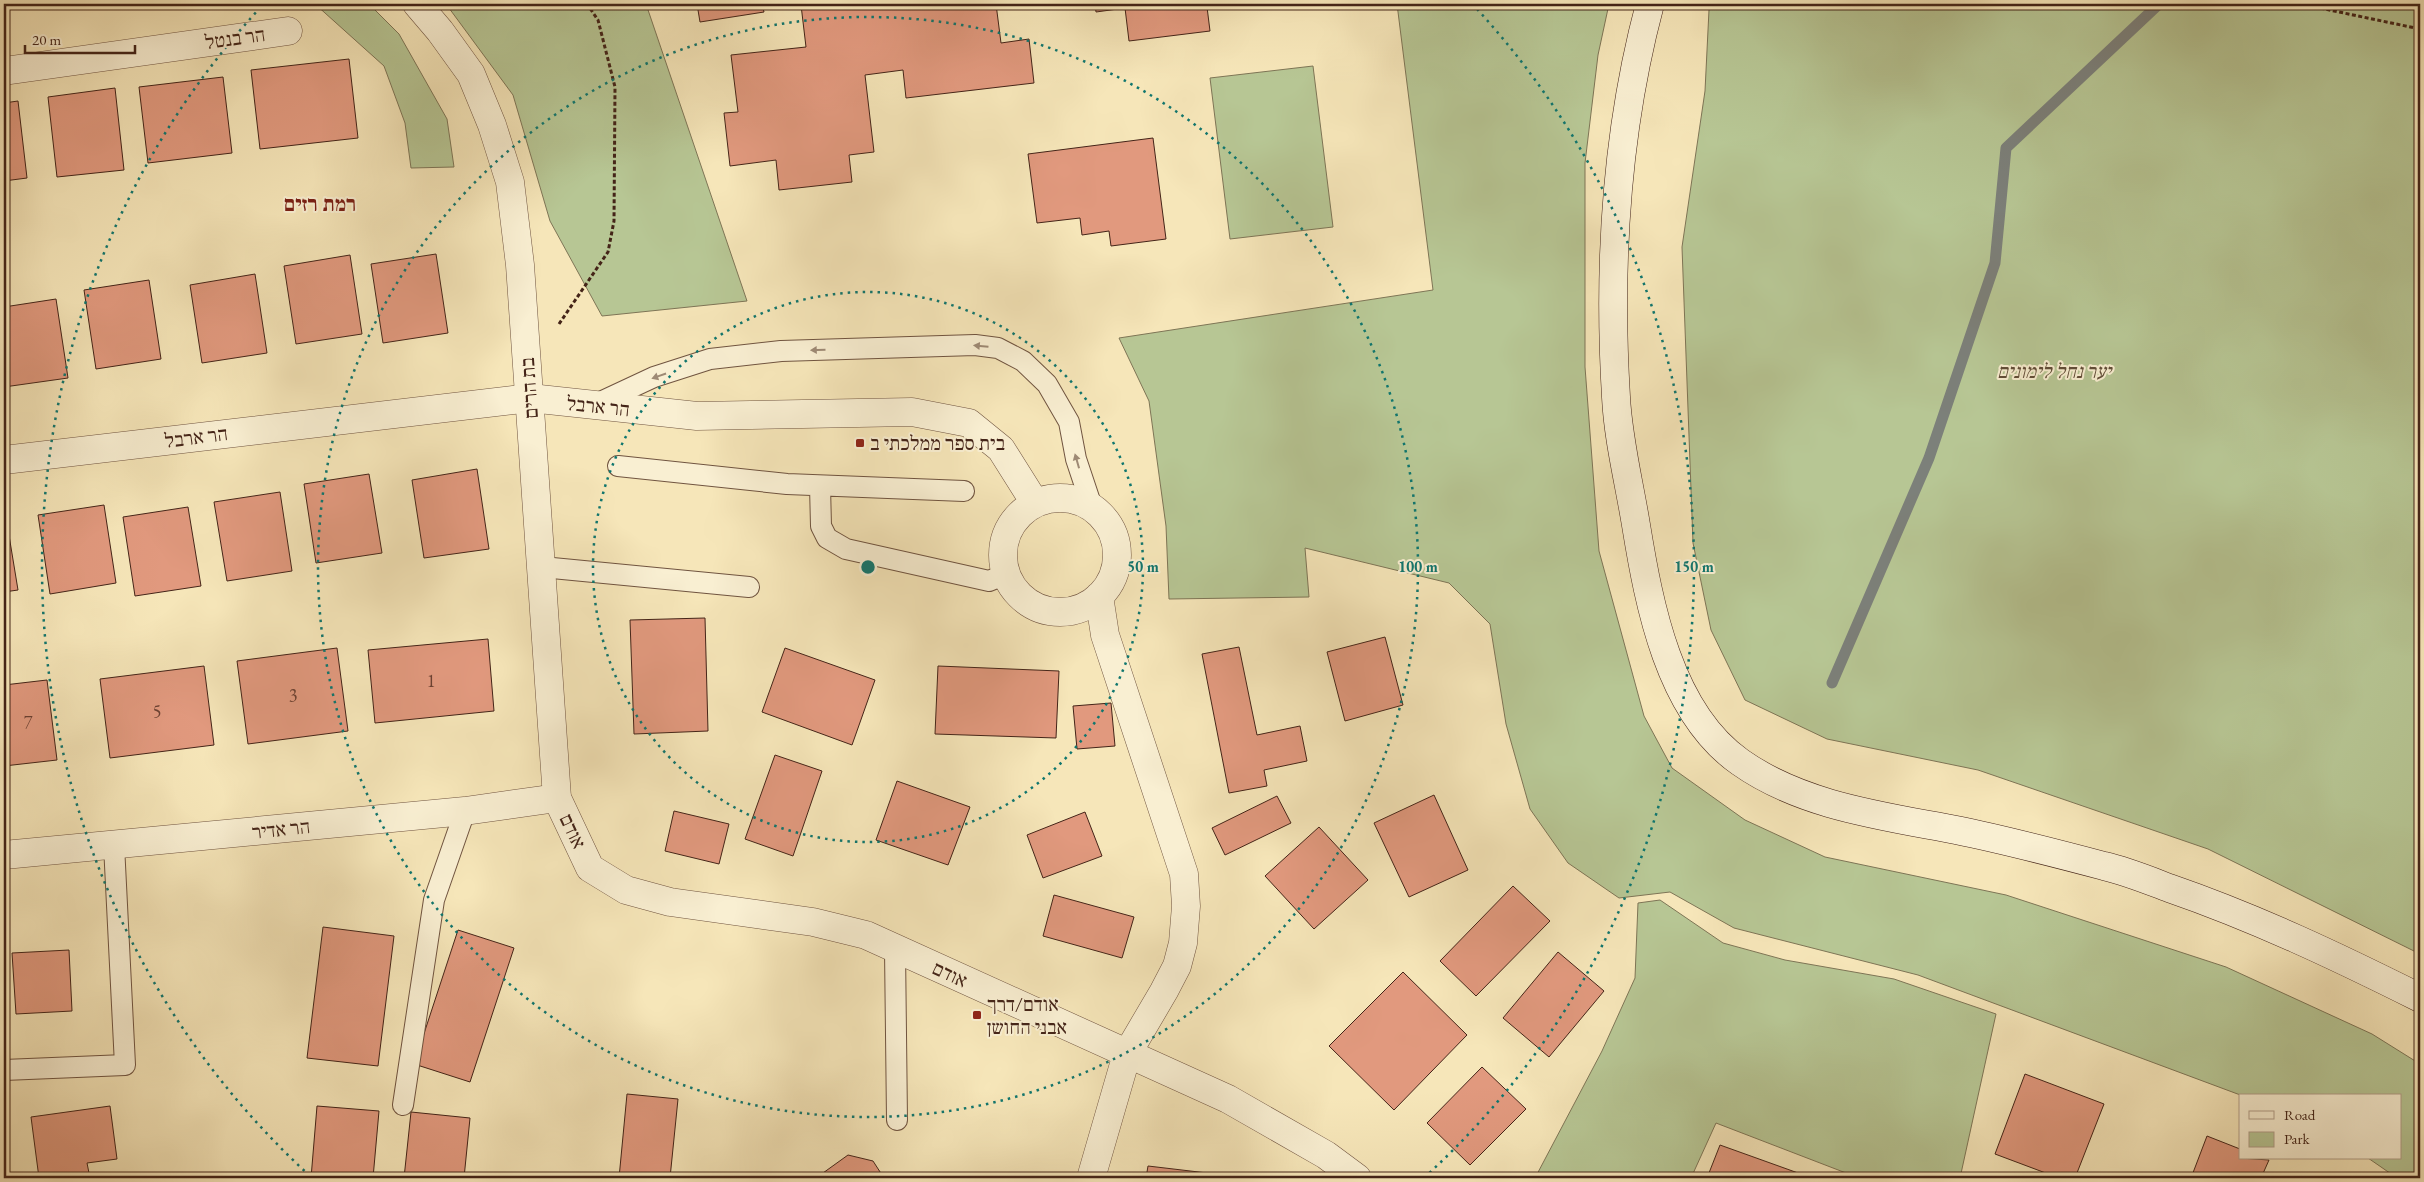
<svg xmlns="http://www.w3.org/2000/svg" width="2424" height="1182" font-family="'EB Garamond','Frank Ruhl Libre',serif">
<rect width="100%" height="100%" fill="#f6e6b9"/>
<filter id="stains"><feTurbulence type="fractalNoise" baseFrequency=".004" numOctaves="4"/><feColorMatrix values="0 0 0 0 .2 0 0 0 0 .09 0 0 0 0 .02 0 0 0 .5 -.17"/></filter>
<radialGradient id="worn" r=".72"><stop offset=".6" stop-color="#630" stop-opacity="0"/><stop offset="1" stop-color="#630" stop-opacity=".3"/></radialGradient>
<path fill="#b7c694" stroke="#7e7556" d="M315,4h54l30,30 48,85 7,48 -43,1 -6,-45 -21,-57z
M446,4h200l101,297 -145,15 -52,-95 -37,-126z
M1397,4h212l-11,51 -13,108v204l14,184 45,165 28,52 73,52 80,37 181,38 220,72 146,67 48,30v114h-23l-29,-20h32v-62h-157l-325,-121 -184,-47 -64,-36 -51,6 -51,-35 -38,-54 -24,-85 -16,-100 -41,-41 -144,-35 4,49 -140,2 -3,-73 -17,-125 -30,-63 314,-48z
M1711,4h709v950l-212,-105 -230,-79 -151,-31 -82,-39 -34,-70 -18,-87 -11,-296 23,-156 4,-81z
M1313,66l20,161 -103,12 -20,-161z
M1660,900l63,43 62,17 109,19 102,35 -36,164h-101l-143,-55 -25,55h-156l67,-127 33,-73 3,-75z"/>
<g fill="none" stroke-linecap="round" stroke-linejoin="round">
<path stroke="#7c807a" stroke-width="11" d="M1832,683l97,-225 66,-195 11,-115 153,-144"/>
</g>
<path fill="#e1997e" stroke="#442418" d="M697,4h65l2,8 -64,10z
M816,4h180l5,39 28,-4 5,44 -128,15 -3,-28 -38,5 9,77 -25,3 3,27 -73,8 -3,-30 -46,6 -6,-53 14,-1 -7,-57 75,-8 -5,-42z
M1095,4h135l-23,3 3,24 -81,10 -4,-33 -29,4z
M349,59l9,79 -98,11 -9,-79z
M223,77l9,76 -84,10 -9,-76z
M115,88l9,82 -67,7 -9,-80z
M18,101l9,77 -23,3v-78z
M1153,138l13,101 -55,7 -2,-15 -27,4 -2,-17 -43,5 -9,-69z
M436,254l12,79 -65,10 -12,-79z
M350,255l12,79 -66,10 -12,-78z
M255,274l12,79 -65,10 -12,-78z
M149,280l12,79 -65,10 -12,-79z
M56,299l12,79 -64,9v-80z
M477,469l12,80 -65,9 -12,-78z
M369,474l13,79 -66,10 -12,-79z
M280,492l12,79 -65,10 -13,-79z
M104,505l12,78 -66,11 -12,-79z
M188,507l13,79 -66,10 -12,-79z
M5,511l13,79 -14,2v-80z
M705,618l3,113 -74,3 -4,-114z
M1385,637l18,68 -58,16 -18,-69z
M488,639l6,72 -119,12 -7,-73z
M1239,647l18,88 43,-9 7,35 -43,9 3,16 -38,7 -27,-139z
M337,648l11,83 -100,13 -11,-83z
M785,648l90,32 -23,65 -90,-33z
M204,666l10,79 -104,13 -10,-79z
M938,666l121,5 -3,67 -121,-4z
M47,680l10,80 -53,6v-81z
M1111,703l4,43 -38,3 -4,-43z
M775,755l47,16 -29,85 -48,-17z
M897,781l73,26 -22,58 -72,-25z
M1434,795l34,75 -59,27 -35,-74z
M1277,796l14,27 -66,32 -13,-27z
M674,811l55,13 -10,40 -54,-13z
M1085,812l17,44 -59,22 -16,-43z
M1319,827l49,53 -54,49 -49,-53z
M1513,886l37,35 -74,75 -36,-35z
M1054,895l80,22 -12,41 -79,-22z
M323,927l71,9 -16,130 -71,-8z
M458,930l56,18 -44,134 -56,-18z
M69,950l3,61 -56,3 -4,-61z
M1558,952l46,39 -55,66 -46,-39z
M1403,972l64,63 -73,75 -65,-64z
M1482,1067l44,42 -56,56 -43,-42z
M2025,1074l79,30 -29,74h-16l-64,-24z
M627,1094l51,5 -8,79h-51z
M110,1106l7,53 -30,4 3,15h-51l-8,-61z
M317,1106l62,5 -6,67h-62z
M411,1112l59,6 -6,60h-60z
M2207,1136l33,13v9l29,2 -8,18h-70z
M1720,1145l92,33h-105z
M848,1155l25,6 11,17h-68z
M1148,1166l93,11 -1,1h-94z"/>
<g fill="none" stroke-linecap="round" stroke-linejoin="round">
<defs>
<path id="service" d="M594,405l60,-28 56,-18 71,-8 194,-6 23,3 25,13 24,23 22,38 7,37 16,48
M618,466l169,18 177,7
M820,486l1,40 6,12 19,11 143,32 17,-7
M542,567l207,20
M895,949l2,171
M4,1070l121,-5 -11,-220
M403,1105l31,-205 31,-89"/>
<path id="minor" d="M4,71l284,-40
M4,460l526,-62 167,18 215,-4 57,11 32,26 34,54
M1003 555a57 57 0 1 1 114 0a57 57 0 1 1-114 0Z
M4,855l461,-44 92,-13
M1091,1178l36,-124 37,-63 13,-25 6,-23 3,-37 -2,-32 -79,-239 -6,-39"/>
<path id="tertiary" d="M417,4l23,27 31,43 21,51 18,57 10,83 37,533 33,70 36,22 44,12 143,20 53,13 362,164 98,56 31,23"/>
<path id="secondary" d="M1650,4c-34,127 -42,261 -34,393 2,42 13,85 20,128 13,80 33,187 104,237 62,44 143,54 216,68 50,10 99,23 148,36 22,5 44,14 65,22 87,30 169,69 251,110"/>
</defs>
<use href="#service" stroke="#705440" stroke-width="22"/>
<use href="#minor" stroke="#705440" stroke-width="29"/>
<use href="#tertiary" stroke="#705440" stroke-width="29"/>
<use href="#secondary" stroke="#442418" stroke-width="29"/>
<path stroke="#442418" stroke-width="3" stroke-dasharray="4 2.5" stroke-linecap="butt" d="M2301,4l119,25
M559,324l49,-72 6,-31 1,-134 -17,-67 -11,-16"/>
<use href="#service" stroke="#f9efd2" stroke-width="20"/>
<use href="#minor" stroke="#f9efd2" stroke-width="28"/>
<use href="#tertiary" stroke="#f9efd2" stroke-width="28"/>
<use href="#secondary" stroke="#f9efd2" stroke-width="28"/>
</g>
<defs><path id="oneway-solid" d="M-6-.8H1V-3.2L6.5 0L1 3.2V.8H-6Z" transform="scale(1.25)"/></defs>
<g fill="#9e8a75">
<use href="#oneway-solid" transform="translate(981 346) rotate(-175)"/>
<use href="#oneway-solid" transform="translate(818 350) rotate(178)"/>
<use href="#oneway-solid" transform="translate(659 376) rotate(161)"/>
<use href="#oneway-solid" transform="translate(1077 461) rotate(-106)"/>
</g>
<g fill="none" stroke="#0f766e" stroke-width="2.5" stroke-dasharray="2.5 5">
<circle cx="868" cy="567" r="275"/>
<circle cx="868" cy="567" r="550"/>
<path d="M310 1176A826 826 0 0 1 259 9M1477 9A826 826 0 0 1 1426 1176"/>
</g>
<g fill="#8f2418" stroke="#f9efd2" stroke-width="2">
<rect x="855" y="438" width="10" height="10" rx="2.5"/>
<rect x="972" y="1010" width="10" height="10" rx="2.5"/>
</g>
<g text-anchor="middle" stroke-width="4" stroke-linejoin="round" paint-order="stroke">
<g font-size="18" fill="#6b4132">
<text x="431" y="687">1</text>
<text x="293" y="702">3</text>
<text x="157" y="718">5</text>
<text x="28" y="729">7</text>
</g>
<g font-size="20" fill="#442418" stroke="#f9efd2">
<text transform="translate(235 38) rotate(-8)" y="7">הר בנטל</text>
<text transform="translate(529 388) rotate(-94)" y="7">בת הרים</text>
<text transform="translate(598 406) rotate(6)" y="7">הר ארבל</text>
<text transform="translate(196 437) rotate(-7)" y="7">הר ארבל</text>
<text transform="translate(281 829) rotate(-6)" y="7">הר אדיר</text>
<text transform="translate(573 831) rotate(65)" y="7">אודם</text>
<text transform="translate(950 974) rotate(25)" y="7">אודם</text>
</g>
<g font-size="20" font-style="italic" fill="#614c37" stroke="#f9efd2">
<text x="2054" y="378">יער נחל לימונים</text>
</g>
<g font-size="20" fill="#442418" stroke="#f9efd2" text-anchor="start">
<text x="870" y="450">בית ספר ממלכתי ב</text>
<text x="987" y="1011">אודם/דרך<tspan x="987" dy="23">אבני החושן</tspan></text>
</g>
<g font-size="21" font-weight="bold" fill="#7a1f14" stroke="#f9efd2">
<text x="320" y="211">רמת רזים</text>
</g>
</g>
<circle cx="868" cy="567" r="8" fill="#0f766e" stroke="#f9efd2" stroke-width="2.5"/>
<g font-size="15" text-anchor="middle" font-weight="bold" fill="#0f766e" stroke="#f9efd2" stroke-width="4" stroke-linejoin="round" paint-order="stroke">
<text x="1143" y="572">50 m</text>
<text x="1418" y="572">100 m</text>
<text x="1694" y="572">150 m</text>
</g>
<rect width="2424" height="1182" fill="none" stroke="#f6e6b9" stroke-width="20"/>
<rect x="5" y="5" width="2414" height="1172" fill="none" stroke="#442418" stroke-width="2.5"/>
<rect x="10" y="10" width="2404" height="1162" fill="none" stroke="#442418"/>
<rect x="2239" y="1094" width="162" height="65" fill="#f9efd2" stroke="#b19e88"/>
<rect x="2249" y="1111" width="25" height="8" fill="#f9efd2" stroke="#b19e88"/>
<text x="2284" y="1120" font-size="15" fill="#442418">Road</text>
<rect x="2249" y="1132" width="25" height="15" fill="#b7c694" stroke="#b19e88"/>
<text x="2284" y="1144" font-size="15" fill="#442418">Park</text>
<path d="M25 45v8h110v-8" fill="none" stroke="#442418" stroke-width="2.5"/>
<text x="32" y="45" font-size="15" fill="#442418" stroke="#f9efd2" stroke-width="4" paint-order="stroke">20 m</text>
<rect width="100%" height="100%" filter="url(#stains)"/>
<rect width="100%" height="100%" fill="url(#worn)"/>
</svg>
